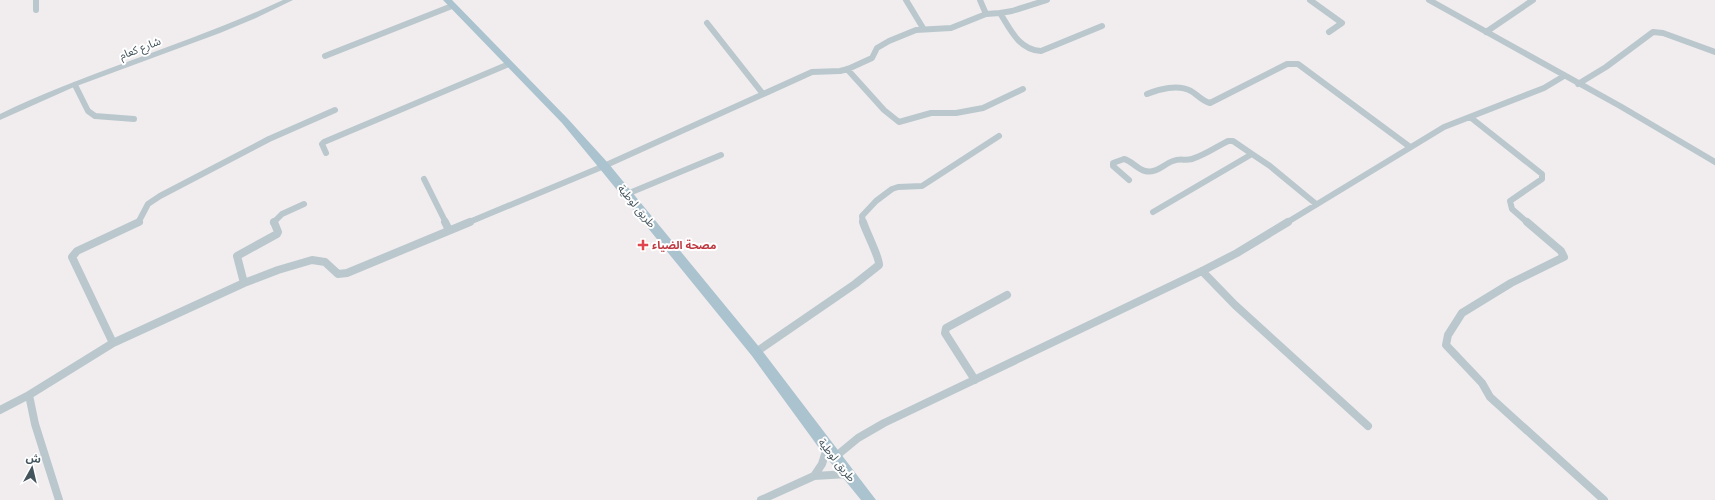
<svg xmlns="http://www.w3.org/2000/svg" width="1715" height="500" font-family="Helvetica,'Noto Sans Arabic',sans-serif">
<rect width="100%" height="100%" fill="#f1edee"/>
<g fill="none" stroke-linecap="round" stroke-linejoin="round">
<path stroke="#bac8ce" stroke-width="6" d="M36,0v10
M906,0l17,28
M1310,0l32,23 -13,9
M1429,0l191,106 95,56
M1000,13l12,-2 35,-11
M986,14l14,-1c10,16 19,37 41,38l61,-25
M707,23l56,71
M1486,32l47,-32
M325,56l127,-50
M847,69l37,41 15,12 32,-9h25l27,-5 40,-19
M1578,84l28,-17 47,-35 10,1 52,19
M75,85l13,26 7,5 39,3
M1147,94c12,-5 31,-10 44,-3 7,4 11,10 19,12l77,-39h11l112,83
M1470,117l72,57v5l-32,22 2,8 16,14
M326,153l-4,-9 2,-2 185,-78
M424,179l22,44
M1129,180l-16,-14v-3l11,-4c8,2 13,10 21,12 11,3 19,-7 28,-10 7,-3 12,0 19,-2 13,-4 24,-12 36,-18h5l19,13
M627,194l94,-39
M1153,212l99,-58 18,12 46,38
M138,223l10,-19 12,-8 109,-57 66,-29
M273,223l9,-9 22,-10
M467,223l137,-57 208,-94 28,-1 8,-2 24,-11 5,-10 12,-7 27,-11 35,-2 35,-14 -6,-14
M863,223l-1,-7 14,-15 16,-12 6,-2 24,-1 77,-50
M1286,223l158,-96 100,-39 20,-12"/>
<path stroke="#bac8ce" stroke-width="8" d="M445,222l4,8
M1527,222l34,29 3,6 -53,26 -49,30 -14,22 -2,10 36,38 8,14 114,103
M1202,271l33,34 133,121
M244,283l-7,-27 40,-22 1,-2 -4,-10
M113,343l-41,-86 5,-6 62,-29
M756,352l99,-68 24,-19c1,-7 -13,-33 -16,-43
M975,380l-30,-47 1,-5 61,-33
M29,395l6,29 24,76
M0,410l29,-15 84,-52 131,-60 34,-13 34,-10 13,2 13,12 9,-1 123,-51
M835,457l23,-19 26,-15 318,-152 35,-18 51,-31
M814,476l8,-12 5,-16
M761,500l53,-24 34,-2"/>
<path fill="#bac8ce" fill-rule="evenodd" d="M283,0h10l-37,18 -36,15 -146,54 -74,33v-6c92,-44 191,-71 283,-114z"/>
<path fill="#abc2cf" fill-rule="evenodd" d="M443,0h9l116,119 40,44 152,185 116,152h-15l-39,-48 -70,-96 -152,-187 -38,-46z"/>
</g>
<path fill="#e0444e" stroke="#fff" stroke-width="1.5" d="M641 239h4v4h4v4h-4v4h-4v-4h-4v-4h4z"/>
<g text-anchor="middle" stroke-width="4" stroke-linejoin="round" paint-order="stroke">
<g font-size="11" fill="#44545d" stroke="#fff">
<text transform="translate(140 48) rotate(-21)" y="4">شارع كعام</text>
<text transform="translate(637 206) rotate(50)" y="4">طريق لوطية</text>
<text transform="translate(837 460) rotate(51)" y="4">طريق لوطية</text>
</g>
<g font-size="11" font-weight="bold" fill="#be3a42" stroke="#fff" text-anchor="start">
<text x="652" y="249">مصحة الضياء</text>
</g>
</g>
<g transform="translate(32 468) rotate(8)" stroke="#ffffff" stroke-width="3" paint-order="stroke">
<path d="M0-3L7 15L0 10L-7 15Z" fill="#44545d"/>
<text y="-6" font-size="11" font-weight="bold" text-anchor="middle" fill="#44545d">ش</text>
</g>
</svg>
